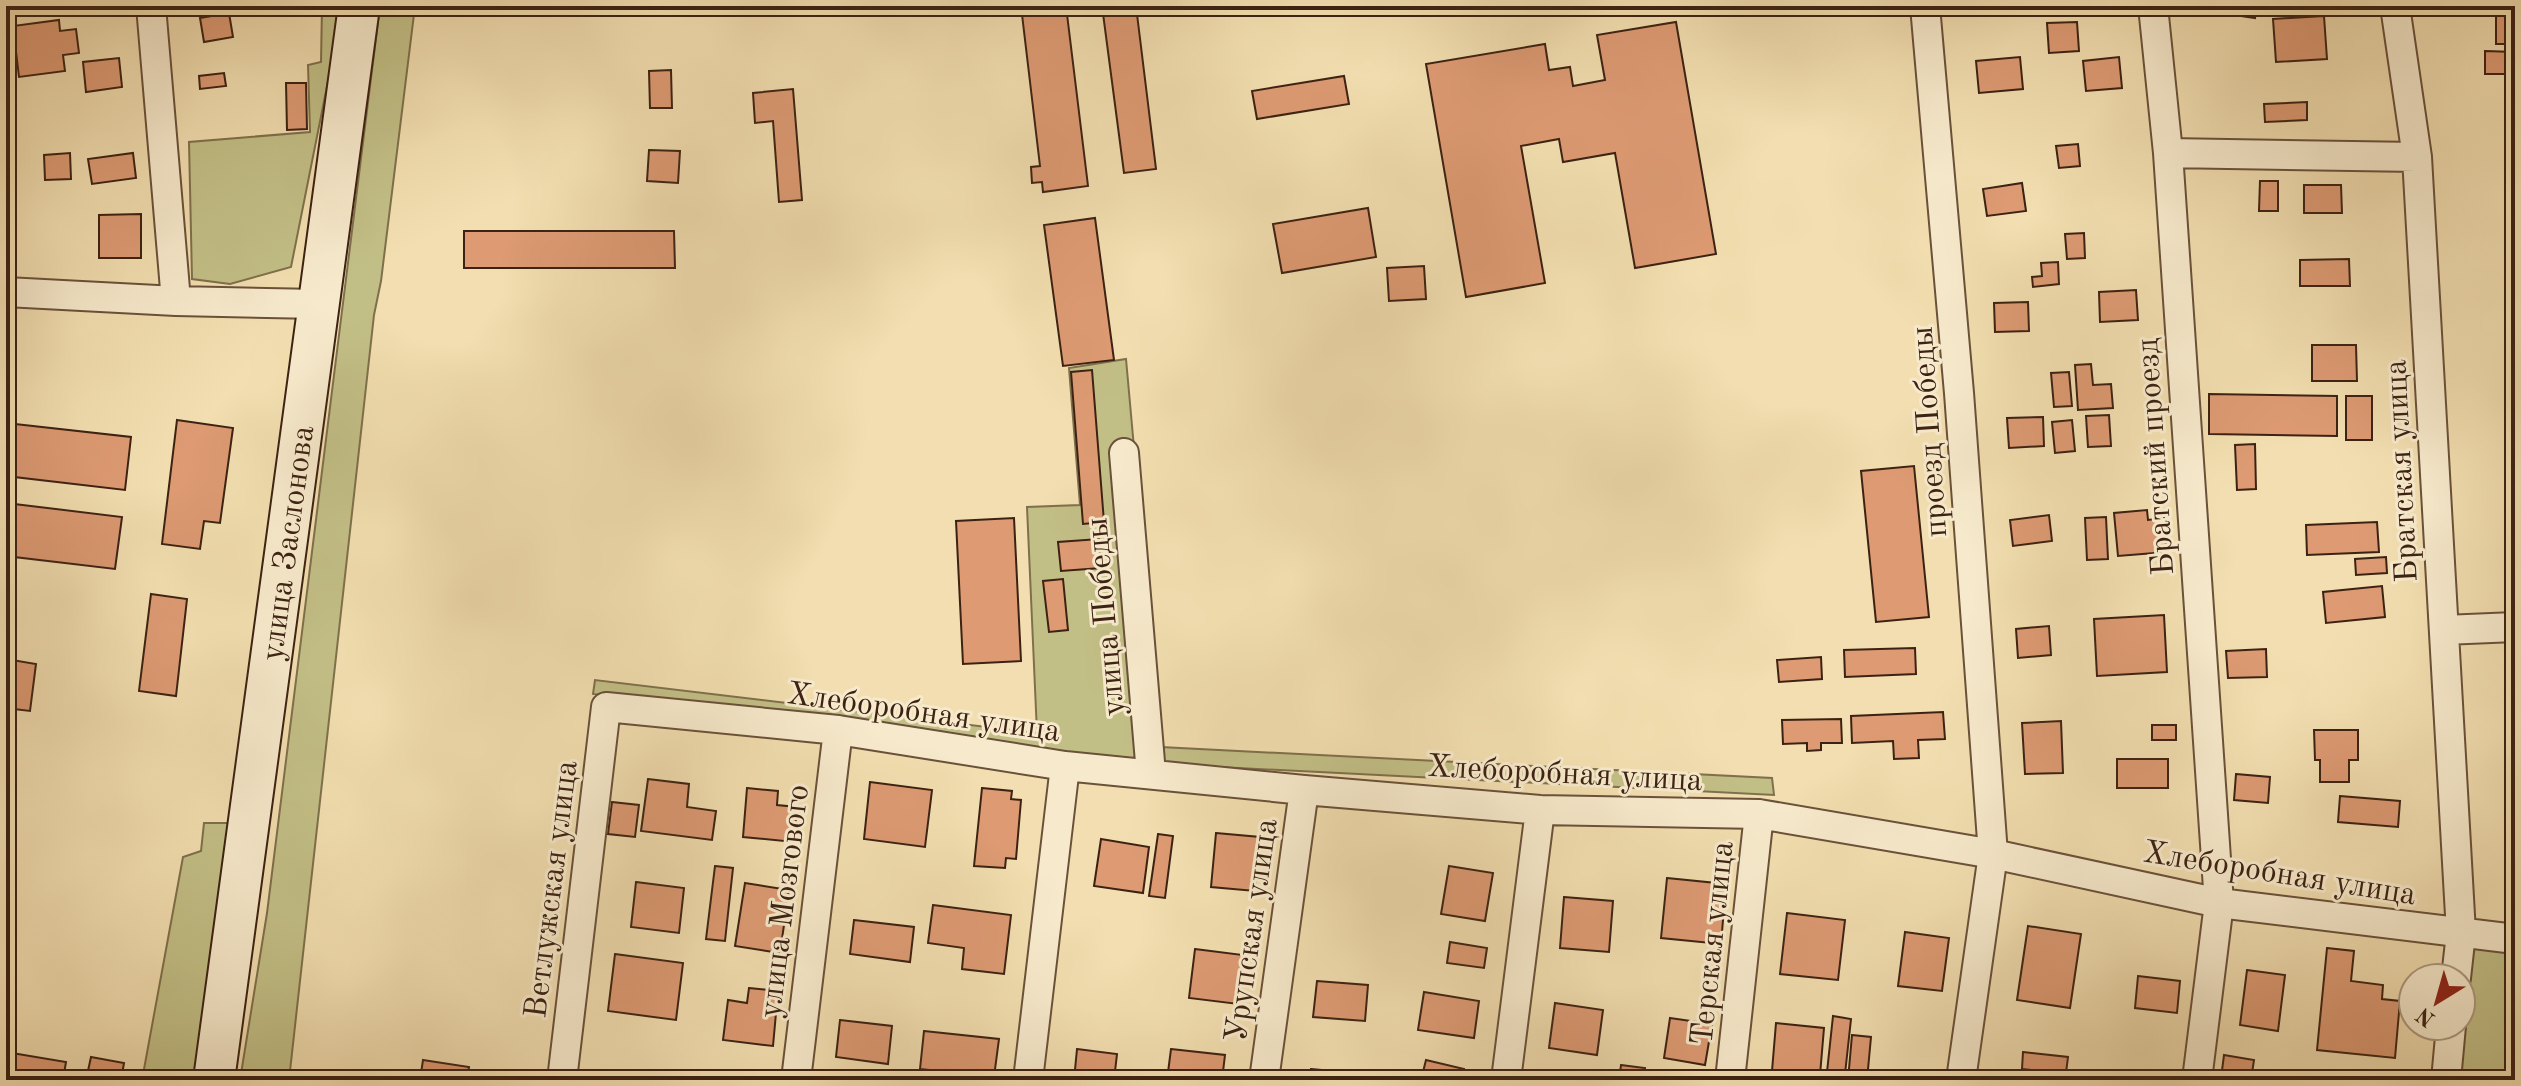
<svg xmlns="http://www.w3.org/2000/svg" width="2521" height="1086" font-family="'Old Standard TT',serif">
<rect width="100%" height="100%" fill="#f2deb0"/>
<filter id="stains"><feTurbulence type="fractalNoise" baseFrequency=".0025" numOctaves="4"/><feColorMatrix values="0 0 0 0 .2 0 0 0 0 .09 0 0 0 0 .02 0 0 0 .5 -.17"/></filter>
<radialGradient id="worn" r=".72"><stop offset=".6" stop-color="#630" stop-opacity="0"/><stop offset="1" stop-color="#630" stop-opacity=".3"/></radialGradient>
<path fill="#c2bf86" stroke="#7f704c" stroke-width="2" d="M322,6h21l-52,261 -61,17 -38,-5 -3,-137 121,-10 -2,-67 13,-3z
M380,6h35l-34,275 -7,34 -85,765h-49l27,-167z
M1126,359l35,388 611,31 2,17 -653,-33 -528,-68 2,-14 442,53 -10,-226 53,-2 -11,-137z
M204,823h26l-31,257h-57l41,-223 18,-6z
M2469,944l46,5v131h-59z"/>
<path fill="#dd9a73" stroke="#3c2213" stroke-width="2" d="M83,6h34v3l-33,5z
M1021,6h45l22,180 -45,6 -1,-10 -10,1 -1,-16 9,-1z
M1102,6h34l20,163 -32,4z
M1786,6h53v3l-52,6z
M2228,6h29l-2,12 -28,-4z
M2496,12h19v32h-19z
M229,13l4,24 -29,5 -4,-24z
M2324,16l3,43 -51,3 -3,-43z
M59,20l1,11 16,-2 3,24 -16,2 2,16 -46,6 -6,-51z
M1676,22l40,232 -81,14 -20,-115 -52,9 -4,-23 -38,7 24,137 -79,14 -40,-233 119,-20 4,26 21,-3 3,19 32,-6 -8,-45z
M2077,22l2,29 -30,2 -2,-30z
M2485,51l30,1v22h-30z
M2020,57l3,32 -44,4 -3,-32z
M2119,57l3,31 -36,3 -3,-30z
M119,58l3,29 -36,5 -3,-30z
M671,70l1,38h-22l-1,-37z
M224,73l2,13 -26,3 -1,-13z
M1344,76l5,28 -92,15 -5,-28z
M286,83h20l1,46 -20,1z
M793,89l9,111 -23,2 -6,-81 -18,2 -2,-30z
M2307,102v18l-42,2 -1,-18z
M2510,143h5v27l-6,-1z
M2078,144l2,22 -21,2 -3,-22z
M649,150l31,1 -2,32 -31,-2z
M70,153l1,26 -26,1 -1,-25z
M133,153l3,25 -44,6 -4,-25z
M2260,181h18v30h-19z
M2022,183l4,28 -39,5 -4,-27z
M2304,185h37l1,28h-38z
M1368,208l8,49 -94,16 -9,-49z
M141,214v44h-42v-43z
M1095,218l19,142 -51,6 -19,-141z
M464,231h210l1,37h-211z
M2084,233l1,25 -18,1 -2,-25z
M2349,259l1,27h-50v-26z
M2058,262l1,22 -26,3 -1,-10 10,-1 -1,-13z
M1424,266l2,33 -37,2 -2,-33z
M2136,290l2,30 -38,2 -1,-30z
M2028,302l1,29 -34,1 -1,-29z
M2312,345h44l1,36h-45z
M2091,364l2,21 18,-1 2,24 -35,2 -3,-45z
M1092,370l12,152 -21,2 -12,-152z
M2069,372l3,34 -18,1 -3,-34z
M2209,394l128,2v40l-128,-2z
M2346,396h26v44h-26z
M2109,415l2,31 -23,1 -2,-31z
M2043,417l1,29 -35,2 -2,-30z
M177,420l56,8 -13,95 -16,-2 -4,28 -38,-5z
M2072,420l3,31 -20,2 -3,-31z
M6,423l125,14 -6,53 -119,-14z
M2255,444l1,45 -19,1 -2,-45z
M1914,466l15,151 -53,5 -15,-151z
M6,503l116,14 -7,52 -109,-13z
M2147,510l1,10 16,-2 3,34 -49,4 -4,-43z
M2049,515l3,26 -39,5 -3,-26z
M2106,517l2,42 -21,1 -2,-42z
M1014,518l7,143 -58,3 -7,-143z
M2377,522l2,30 -72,3 -1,-30z
M1099,539l2,29 -40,3 -3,-29z
M2386,557l1,16 -31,2 -1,-16z
M1063,579l5,51 -19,2 -6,-51z
M2382,586l3,31 -59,6 -3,-31z
M151,594l36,5 -11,97 -37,-5z
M2164,615l3,57 -70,4 -3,-57z
M2049,626l2,29 -33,3 -2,-29z
M1915,648l1,26 -71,3 -1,-27z
M2266,649l1,28 -39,1 -2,-27z
M1821,657l1,22 -43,3 -2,-22z
M6,659l30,5 -6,47 -24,-3z
M1943,712l2,27 -27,1 1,18 -25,1 -1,-18 -41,2 -1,-27z
M1841,719l1,24h-21v7l-14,1v-8l-24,1 -1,-24z
M2061,721l2,52 -38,1 -3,-51z
M2152,725h24v15h-24z
M2314,730h44v30h-9v22h-29v-22h-5z
M2117,759h51v29h-51z
M2236,774l34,3 -2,26 -34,-3z
M648,779l41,5 -2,23 29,4 -4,29 -71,-9z
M870,782l62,8 -7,57 -61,-8z
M747,788l31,3 -1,14 20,2 -3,35 -51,-5z
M982,788l30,3 -1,8 10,1 -5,59 -10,-1 -1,10 -31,-2z
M2340,796l60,5 -2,26 -60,-5z
M612,802l27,3 -4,32 -27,-3z
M1216,833l44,4 -5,54 -44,-4z
M1158,834l15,2 -8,62 -16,-2z
M1101,839l48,8 -6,46 -49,-7z
M715,866l18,2 -8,73 -19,-2z
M1449,866l44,7 -8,48 -44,-7z
M1667,878l59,6 -5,60 -60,-6z
M636,882l48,6 -5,45 -48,-6z
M745,883l44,7 -9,63 -45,-7z
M1564,897l49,4 -4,51 -49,-4z
M933,905l78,10 -7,59 -42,-5 2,-21 -36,-5z
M1787,913l58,7 -7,60 -58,-6z
M854,920l60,7 -4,35 -60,-8z
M2028,926l53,8 -11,74 -53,-8z
M1905,932l44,6 -7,53 -44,-5z
M1450,942l37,6 -3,20 -37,-5z
M2327,948l27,3 -3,30 32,4 -1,14 18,2 -5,57 -78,-8z
M1195,949l48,6 -5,49 -49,-6z
M615,954l68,9 -7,57 -68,-9z
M2247,970l38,5 -7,56 -38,-6z
M2138,976l42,5 -3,32 -42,-5z
M1317,981l51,4 -3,36 -52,-4z
M749,988l29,3 -5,55 -50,-6 5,-40 19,3z
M1424,992l55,9 -5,37 -56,-8z
M1555,1003l48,7 -6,45 -48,-7z
M1833,1016l18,3 -6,55 -18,-2z
M1670,1018l42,6 -7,41 -41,-7z
M840,1020l52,6 -4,38 -52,-7z
M1776,1023l48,5 -4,47 -48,-4z
M924,1031l75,8 -5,38 -74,-8z
M1852,1035l19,2 -4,43h-19z
M1077,1049l40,5 -3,26h-40z
M1171,1049l54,6 -3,25h-55z
M6,1052l60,10 -3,18h-57z
M2023,1052l45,5 -2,16 15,2v5h-42l1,-9 -18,-2z
M2224,1055l30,5 -3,20 -30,-2z
M91,1057l33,6 -3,17h-35z
M423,1060l46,7 -2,13h-47z
M1426,1060l38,9 -2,11h-41z
M1621,1065l24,3 -2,12h-24z
M1311,1069l32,3 -1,8h-32z
M2100,1072l52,8h-53z
M723,1073l41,5v2h-42z"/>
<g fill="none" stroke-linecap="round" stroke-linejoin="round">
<defs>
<path id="street" d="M151,6l25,295
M1925,6l34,387 34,461 -32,226
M2153,6l15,147 51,750 -22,177
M2395,6l22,151 44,776 -5,45
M2168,153l249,4
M6,292l170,9 142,3
M1124,453l27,321
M2444,630l71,-3
M562,1080l44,-373 232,23 227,36 239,24 236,20 219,4 234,40 226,49 296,36
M796,1080l42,-350
M1028,1080l37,-314
M1264,1080l40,-290
M1506,1080l34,-270
M1730,1080l29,-266
M2446,1080l5,-54"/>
<g id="secondary">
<path id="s1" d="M214,1080l145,-1074"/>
</g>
</defs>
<use href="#street" stroke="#6a513a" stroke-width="32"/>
<use href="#secondary" stroke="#3c2213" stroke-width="44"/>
<use href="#street" stroke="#f7eacc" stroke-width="28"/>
<use href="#secondary" stroke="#f7eacc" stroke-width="40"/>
</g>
<g text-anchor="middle" stroke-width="6" stroke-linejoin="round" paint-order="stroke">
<g font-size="32" fill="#3c2213" stroke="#f7eacc">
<text transform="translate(1928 432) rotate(-94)" y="11">проезд Победы</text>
<text transform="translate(2154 457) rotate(-94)" y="11">Братский проезд</text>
<text transform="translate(2400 471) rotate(-93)" y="11">Братская улица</text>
<text dy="11" stroke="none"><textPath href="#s1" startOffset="542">улица Заслонова</textPath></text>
<text transform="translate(1104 617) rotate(-95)" y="11">улица Победы</text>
<text transform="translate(924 711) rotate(8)" y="11">Хлеборобная улица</text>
<text transform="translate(1565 772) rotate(3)" y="11">Хлеборобная улица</text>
<text transform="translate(2280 872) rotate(9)" y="11">Хлеборобная улица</text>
<text transform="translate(550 889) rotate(-83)" y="11">Ветлужская улица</text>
<text transform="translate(783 901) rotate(-83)" y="11">улица Мозгового</text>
<text transform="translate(1250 930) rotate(-82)" y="11">Урупская улица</text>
<text transform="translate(1711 943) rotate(-84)" y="11">Терская улица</text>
</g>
</g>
<rect width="2521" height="1086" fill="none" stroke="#f2deb0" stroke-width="32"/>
<rect x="8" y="8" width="2505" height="1070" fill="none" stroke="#3c2213" stroke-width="4"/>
<rect x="16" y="16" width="2489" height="1054" fill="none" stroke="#3c2213" stroke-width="2"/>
<g transform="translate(2437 1002) rotate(217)"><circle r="38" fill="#f7eacc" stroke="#ac9a82" stroke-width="2"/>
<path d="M0-6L14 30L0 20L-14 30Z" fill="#8f2418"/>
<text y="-12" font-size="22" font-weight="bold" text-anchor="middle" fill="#3c2213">N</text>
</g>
<rect width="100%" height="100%" filter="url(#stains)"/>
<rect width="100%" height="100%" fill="url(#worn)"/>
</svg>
